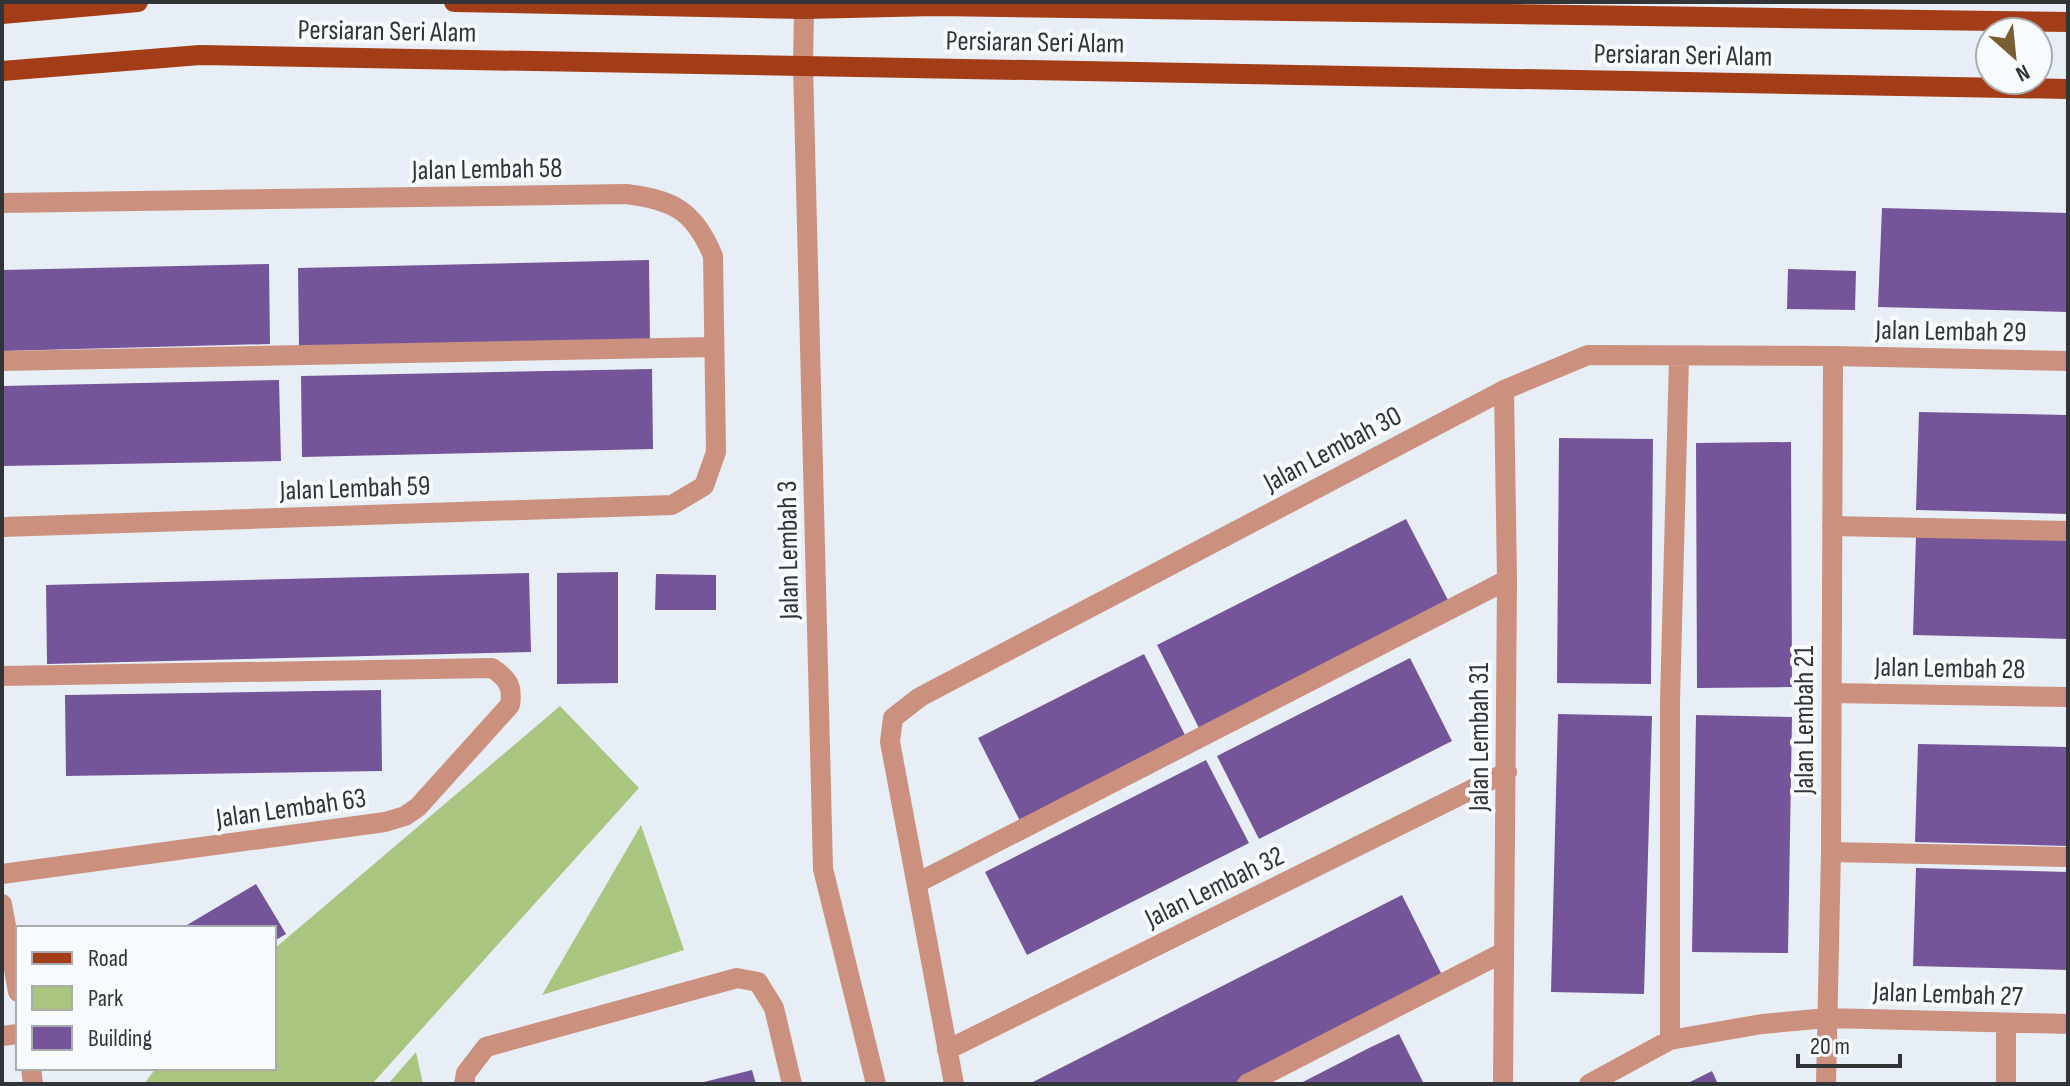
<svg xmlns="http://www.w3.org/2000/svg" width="2070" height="1086" font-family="'Sofia Sans Condensed',sans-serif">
<rect width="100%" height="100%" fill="#e8eef6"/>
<path fill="#aac580" d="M560,706l79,82 -267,296h-228l12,-16h118v-119z
M641,825l43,125 -142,45z
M416,1052l7,32h-35z"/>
<path fill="#755599" d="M1882,208l186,5v99l-190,-5z
M649,260l1,80 -351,8 -1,-80z
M269,264l1,80 -268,7v-81z
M1788,269l68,2 -1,39 -68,-1z
M652,369l1,80 -351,8 -1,-81z
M279,380l2,81 -279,5v-80z
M1919,412l149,3v99l-152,-4z
M1559,438l94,1 -2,245 -94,-1z
M1791,442l1,245 -95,1 -1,-245z
M1406,519l43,83 -250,126 -42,-83z
M1916,536l152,4v99l-155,-4z
M618,572v111l-61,1v-111z
M529,573l2,79 -484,12 -1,-79z
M656,574l60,1v35h-61z
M1144,654l42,83 -166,84 -42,-83z
M1410,658l42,83 -193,98 -42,-83z
M381,690l1,81 -316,5 -1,-81z
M1558,714l94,2 -8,278 -93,-2z
M1696,715l96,2 -4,236 -96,-1z
M1918,744l150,3v99l-153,-4z
M1206,760l43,83 -222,112 -42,-83z
M1916,868l152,4v98l-155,-4z
M256,884l30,50 -12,7v-13h-92z
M1402,895l42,84 -208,105h-207z
M1399,1034l25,50h-125l72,-37z
M752,1070l4,14h-56v-1z
M1712,1071l6,13h-32z"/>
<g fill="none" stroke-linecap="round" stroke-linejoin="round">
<path stroke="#cb917e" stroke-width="20" d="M804,9l-1,56 20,804 53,215
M2,203l624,-9c47,6 68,16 87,62l3,196 -12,34 -32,19 -670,22
M2,361l712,-14
M1832,526l236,5
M2,676l490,-8c16,11 21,18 18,37l-92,102 -13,9 -20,6 -383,52
M1832,693l236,4
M1831,852l237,5
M917,883l590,-303
M2,904l16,88
M2,1036l16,-2
M1670,1040v-338l9,-344
M947,1050l560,-278
M31,1068l2,16
M464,1084l2,-11 20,-26 251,-69 21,4 16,26 18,76
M954,1084l-64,-342 3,-24 27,-21 584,-307 84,-35 245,1 235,5
M1247,1084l257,-132
M1503,1084l4,-504 -3,-190
M1589,1084l81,-44 92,-16 65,-6 241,6
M1826,1084l5,-232 2,-496
M2006,1084v-61"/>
<path stroke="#a33d17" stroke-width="20" d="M454,2l350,7 132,-3 1132,16
M2,14l136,-12
M2,71l198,-16 1868,34"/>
</g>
<g text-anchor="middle" stroke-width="8" stroke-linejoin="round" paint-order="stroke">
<g font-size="28" fill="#323538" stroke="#f8fbfe">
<text transform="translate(387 30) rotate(1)" y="10">Persiaran Seri Alam</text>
<text transform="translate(1035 41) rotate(1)" y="10">Persiaran Seri Alam</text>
<text transform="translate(1683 54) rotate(1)" y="10">Persiaran Seri Alam</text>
<text transform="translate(487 168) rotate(-1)" y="10">Jalan Lembah 58</text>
<text transform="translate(1951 330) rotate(1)" y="10">Jalan Lembah 29</text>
<text transform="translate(1332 448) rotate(-28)" y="10">Jalan Lembah 30</text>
<text transform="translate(355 487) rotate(-2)" y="10">Jalan Lembah 59</text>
<text transform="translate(787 550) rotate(-91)" y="10">Jalan Lembah 3</text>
<text transform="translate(1950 667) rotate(1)" y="10">Jalan Lembah 28</text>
<text transform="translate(1803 720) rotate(-90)" y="10">Jalan Lembah 21</text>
<text transform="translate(1478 737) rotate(-90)" y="10">Jalan Lembah 31</text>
<text transform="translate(291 807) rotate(-8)" y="10">Jalan Lembah 63</text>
<text transform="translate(1214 886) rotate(-26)" y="10">Jalan Lembah 32</text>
<text transform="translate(1948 993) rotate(2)" y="10">Jalan Lembah 27</text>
</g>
</g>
<rect width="2070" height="1086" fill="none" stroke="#323538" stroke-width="8"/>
<rect x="16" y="926" width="260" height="144" fill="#f8fbfe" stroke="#a9acaf" stroke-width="2"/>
<rect x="32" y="952" width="40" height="12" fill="#a33d17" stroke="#a9acaf" stroke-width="2"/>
<text x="88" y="966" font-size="24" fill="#323538">Road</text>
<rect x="32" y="986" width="40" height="24" fill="#aac580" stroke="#a9acaf" stroke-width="2"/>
<text x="88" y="1006" font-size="24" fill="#323538">Park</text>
<rect x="32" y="1026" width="40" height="24" fill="#755599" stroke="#a9acaf" stroke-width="2"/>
<text x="88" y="1046" font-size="24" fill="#323538">Building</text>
<g transform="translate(2014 56) rotate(153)"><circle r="38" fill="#f8fbfe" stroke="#a9acaf" stroke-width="2"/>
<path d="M0-6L14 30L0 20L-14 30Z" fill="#7a5d30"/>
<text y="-12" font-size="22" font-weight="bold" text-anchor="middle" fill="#323538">N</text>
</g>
<path d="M1798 1054v12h102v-12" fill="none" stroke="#323538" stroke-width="4"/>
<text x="1810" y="1054" font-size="24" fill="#323538" stroke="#f8fbfe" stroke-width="6" paint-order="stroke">20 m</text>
</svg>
